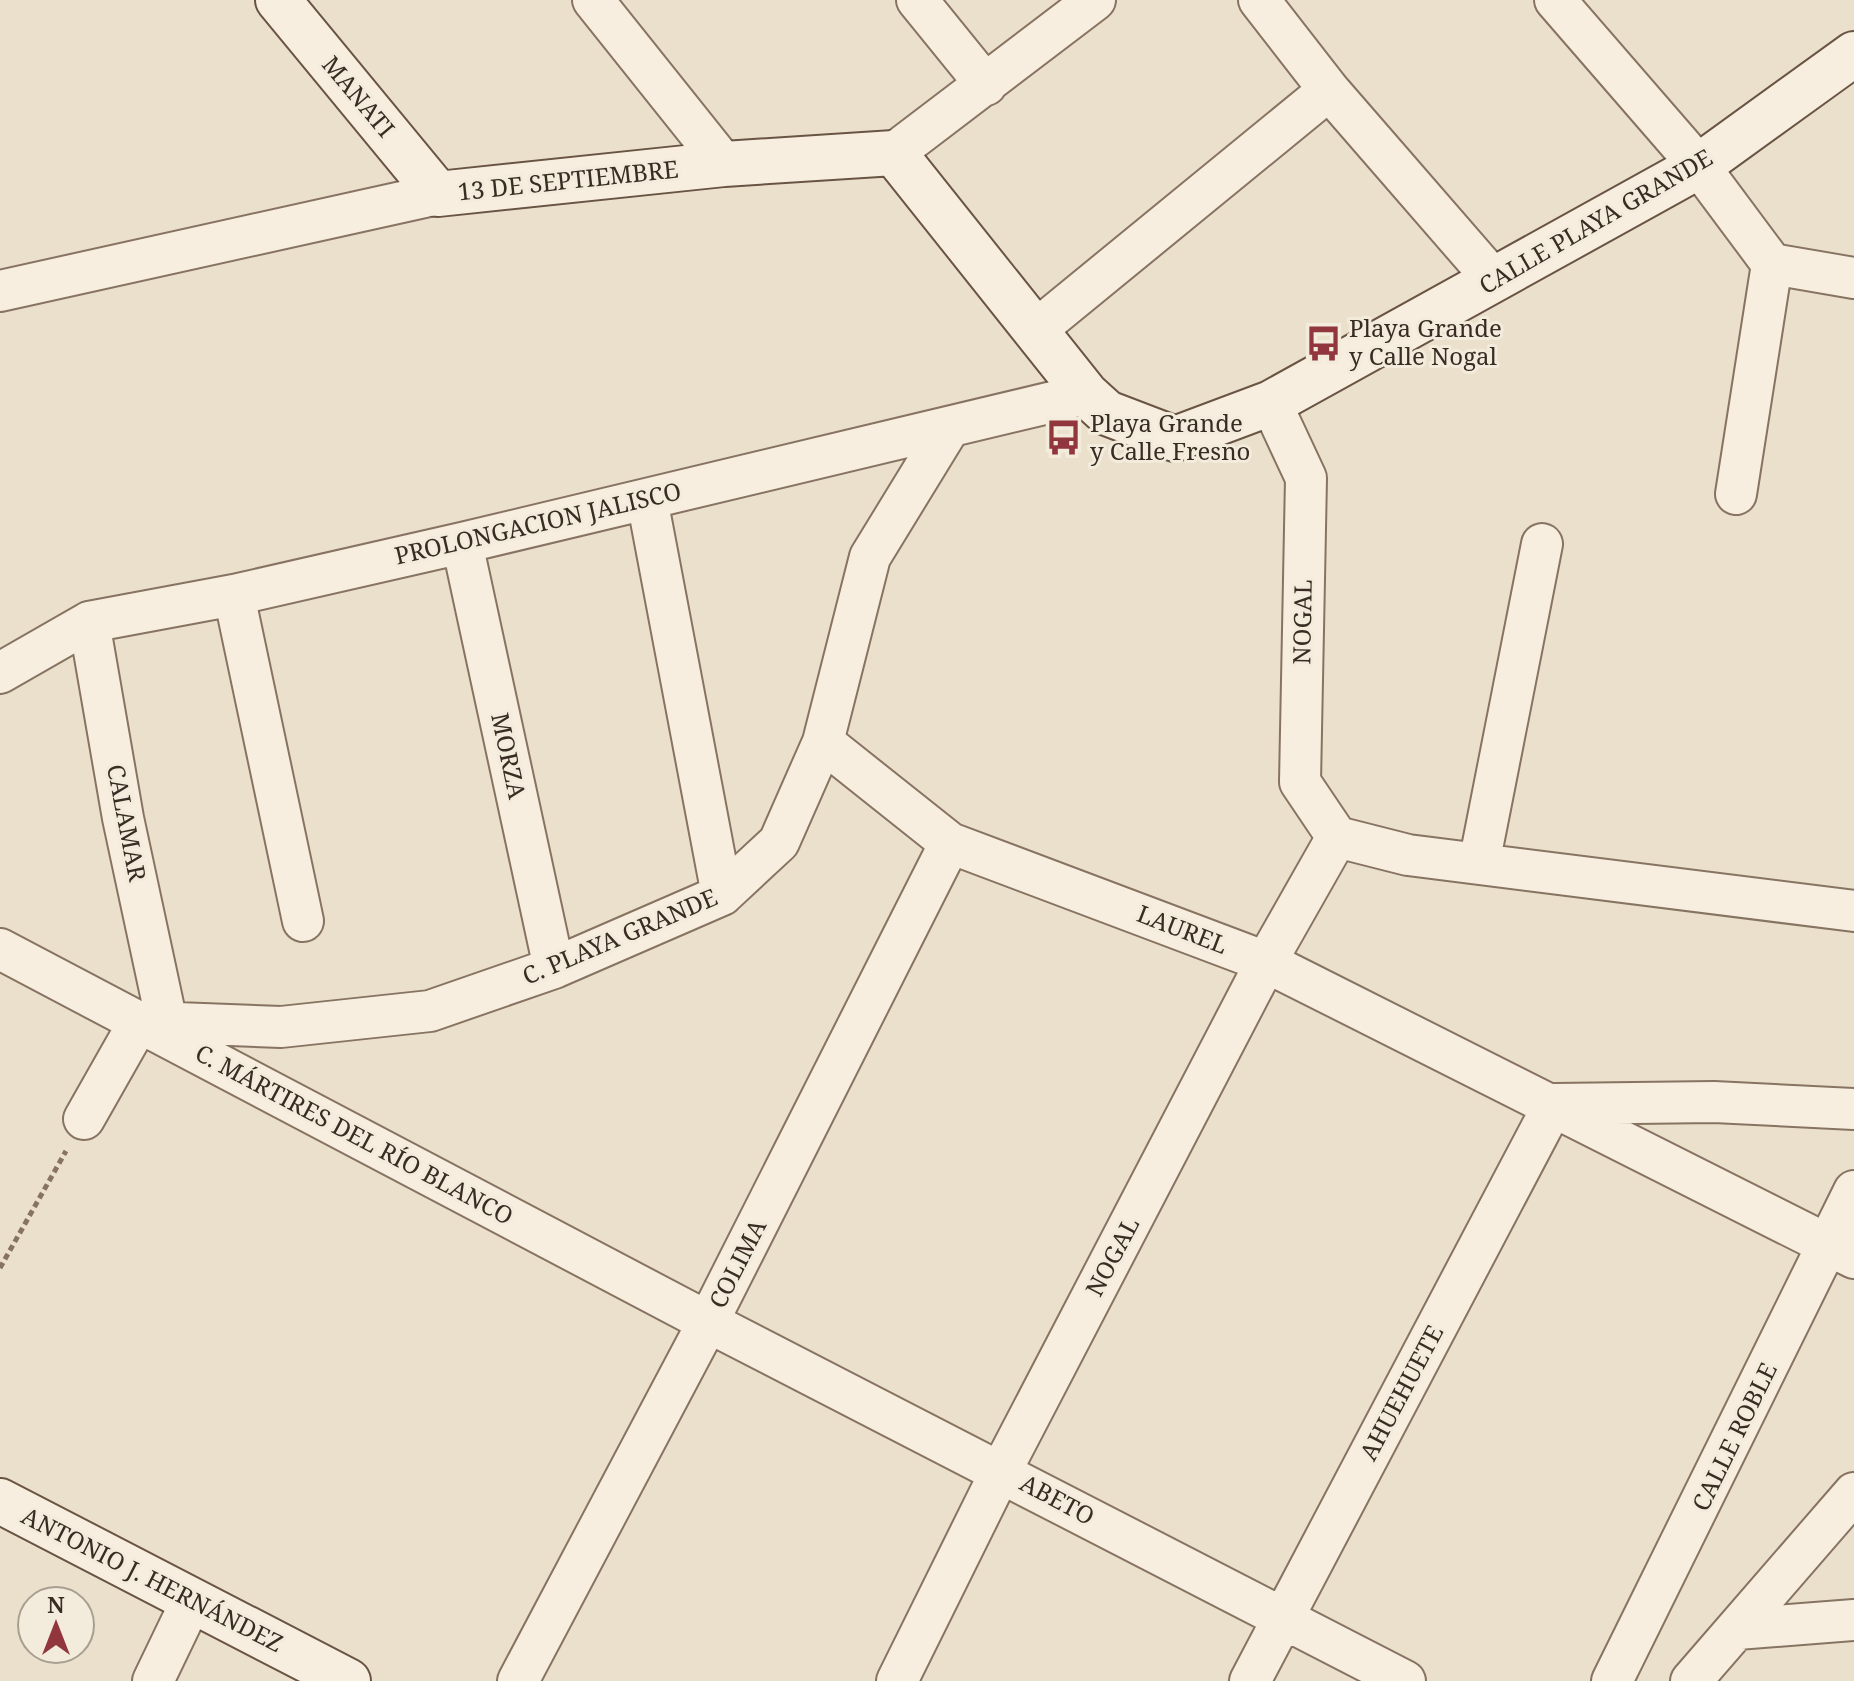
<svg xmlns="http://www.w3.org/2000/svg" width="1854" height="1681" font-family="'Noto Serif',serif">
<rect width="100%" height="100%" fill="#ebe0cc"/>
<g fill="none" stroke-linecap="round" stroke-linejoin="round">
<defs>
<path id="street" d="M593,0l131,164
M917,0l69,85
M1259,0l70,90 165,190
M1555,0l144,166 73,98 82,14
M894,153l201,-153
M0,291l438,-97
M1037,329l292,-239
M1271,403l35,75 -6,304 37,55 71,18 446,56
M1736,494l36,-230
M647,499l75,396
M462,543l92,425
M234,595l69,326
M89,622l34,196 44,205
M0,673l89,-51 145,-27 228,-52 624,-149
M823,742l127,101 316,119 588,296
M1479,864l63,-320
M0,949l708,373 697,359
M151,1022l130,5 149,-16 124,-43 168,-73 57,-53 44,-100 47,-185 79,-129
M84,1119l55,-97
M1737,1629l117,-9
M153,1681l38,-79
M518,1681l190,-359 242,-479
M897,1681l104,-210 265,-509 71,-125
M1250,1681l304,-577 160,-2 140,7
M1612,1681l242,-490
M1691,1681l163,-188"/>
<path id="secondary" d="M278,0l160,194 286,-30 170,-11 192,241 21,19 68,26 96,-36 428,-237 155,-112
M0,1501l348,180"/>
</defs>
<use href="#street" stroke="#877361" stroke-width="44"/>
<use href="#secondary" stroke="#695444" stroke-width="48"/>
<path stroke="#877361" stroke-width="5" stroke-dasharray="6 4" stroke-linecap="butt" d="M0,1268l66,-117"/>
<use href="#street" stroke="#f7eedf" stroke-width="40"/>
<use href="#secondary" stroke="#f7eedf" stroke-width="44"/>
</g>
<defs>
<symbol id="bus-bare" viewBox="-9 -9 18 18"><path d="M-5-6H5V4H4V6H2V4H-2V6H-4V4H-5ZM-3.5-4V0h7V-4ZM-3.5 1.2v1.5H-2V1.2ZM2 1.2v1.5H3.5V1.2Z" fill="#91363d" stroke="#f3ebdb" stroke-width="2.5" paint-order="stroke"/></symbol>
</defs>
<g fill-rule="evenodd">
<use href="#bus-bare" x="1298" y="318" width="51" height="51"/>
<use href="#bus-bare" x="1038" y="412" width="51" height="51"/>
</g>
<g text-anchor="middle" stroke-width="6" stroke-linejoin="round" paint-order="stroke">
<g font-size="24" fill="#392c23" stroke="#f3ebdb">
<text transform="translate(358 97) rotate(50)" y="8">MANATI</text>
<text transform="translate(568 181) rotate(-6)" y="8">13 DE SEPTIEMBRE</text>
<text transform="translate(1596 222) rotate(-30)" y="8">CALLE PLAYA GRANDE</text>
<text transform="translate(538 524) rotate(-13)" y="8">PROLONGACION JALISCO</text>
<text transform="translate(1303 622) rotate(-89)" y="8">NOGAL</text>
<text transform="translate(508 756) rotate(78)" y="8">MORZA</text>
<text transform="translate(126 823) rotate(79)" y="8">CALAMAR</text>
<text transform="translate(1182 930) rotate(21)" y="8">LAUREL</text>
<text transform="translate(620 937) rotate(-23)" y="8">C. PLAYA GRANDE</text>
<text transform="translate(354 1135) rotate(28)" y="8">C. MÁRTIRES DEL RÍO BLANCO</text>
<text transform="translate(1113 1257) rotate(-62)" y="8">NOGAL</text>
<text transform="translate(738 1264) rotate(-63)" y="8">COLIMA</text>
<text transform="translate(1402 1393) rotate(-62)" y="8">AHUEHUETE</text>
<text transform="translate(1735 1437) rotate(-64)" y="8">CALLE ROBLE</text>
<text transform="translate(1057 1500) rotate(28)" y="8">ABETO</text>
<text transform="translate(152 1580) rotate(27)" y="8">ANTONIO J. HERNÁNDEZ</text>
</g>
<g font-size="24" fill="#392c23" stroke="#f3ebdb" text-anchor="start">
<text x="1349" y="337">Playa Grande<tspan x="1349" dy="28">y Calle Nogal</tspan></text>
<text x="1090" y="432">Playa Grande<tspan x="1090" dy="28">y Calle Fresno</tspan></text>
</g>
</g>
<g transform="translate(56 1625)"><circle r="38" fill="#f3ebdb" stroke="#a99f91" stroke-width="2"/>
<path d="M0-6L14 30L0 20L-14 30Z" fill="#91363d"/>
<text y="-12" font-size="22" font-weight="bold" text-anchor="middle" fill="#392c23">N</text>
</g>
</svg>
